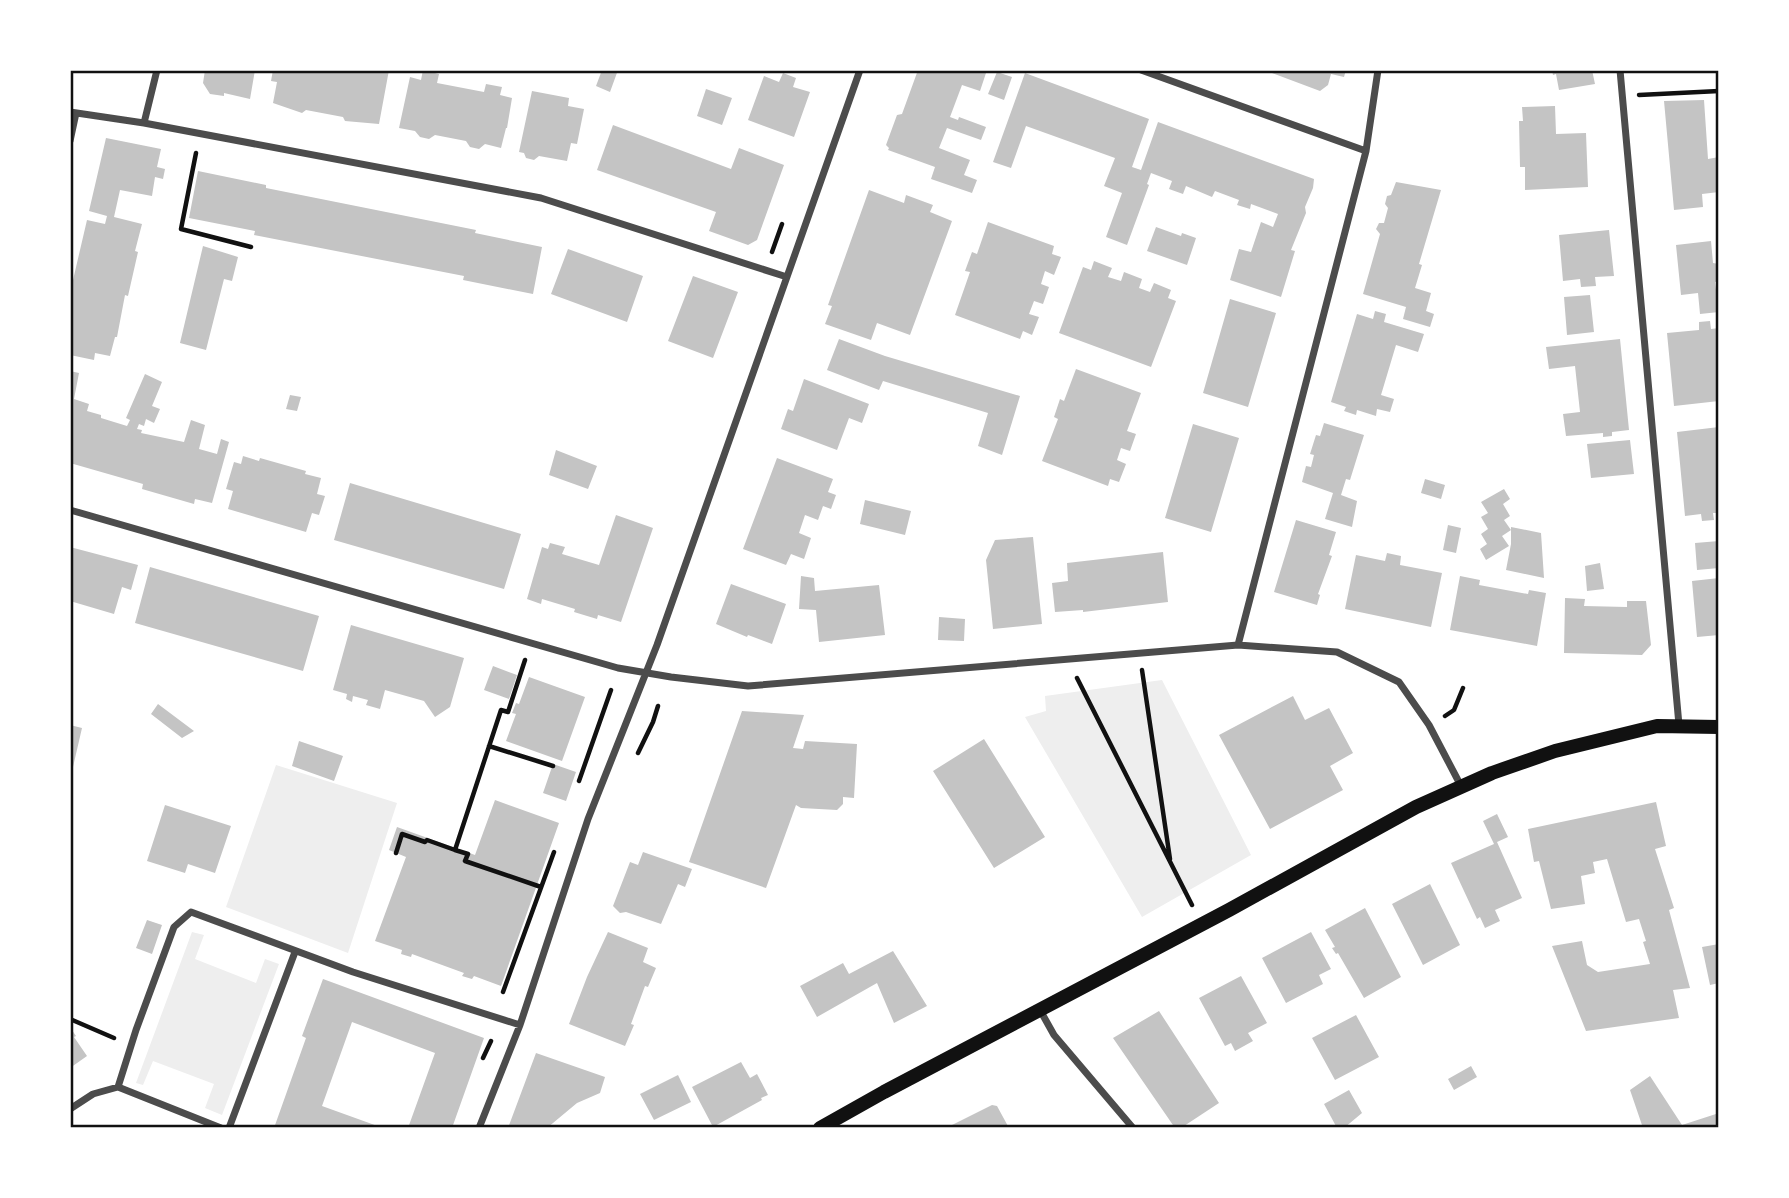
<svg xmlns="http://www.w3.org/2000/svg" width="1789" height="1198" font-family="'Fira Sans Condensed',sans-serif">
<rect width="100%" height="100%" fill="#fff"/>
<path fill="#eee" d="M1162,680l89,175 -109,62 -117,-200 21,-6 -1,-15z
M276,765l121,38 -49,150 -122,-46z
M192,932l12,3 -9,24 61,24 9,-24 14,5 -57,151 -17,-7 9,-24 -61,-23 -10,24 -7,-2z"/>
<path fill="#c4c4c4" d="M205,70h50l-5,29 -26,-6v3l-14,-2 -7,-11z
M273,70h116l-10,54 -34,-3 -2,-4 -37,-7 -4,3 -29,-10 4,-21 -6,-1z
M423,70l16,4 -2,9 47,9 2,-8 16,3 -2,8 12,3 -5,30h-1l-5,20 -16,-4 -6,5 -9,-2 -4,-6 -31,-6 -6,4 -9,-2 -5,-6 -16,-3 11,-51 11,3z
M602,70h16l-8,22 -14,-6z
M918,70h69l-7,21 -18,-6 -12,32 8,3 1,-3 27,10 -5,13 -34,-12 -8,20 31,12 -6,15 13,5 -5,13 -41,-14 4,-12 -47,-17 1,-2 -3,-3 11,-30 5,-1z
M1264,70h82l-2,7 -13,-3 -3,11 -8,6z
M1552,70h40l3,14 -36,6 -3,-16 -3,1z
M997,72l15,5 -8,23 -16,-6z
M783,73l13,5 -3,9 17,5 -16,45 -46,-17 16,-44 15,6z
M1025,73l124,46 -17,48 9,3 17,-48 156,57 -1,9 -8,19 1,6 -15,37 4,1 -14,46 -51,-17 9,-31 12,3 10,-30 12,5 5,-13 -27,-10 -1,5 -13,-4 2,-5 -24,-9 -3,6 -26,-11 -3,8 -14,-5 3,-8 -21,-8 -4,11 2,1 -22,60 -21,-8 16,-44 -18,-7 11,-28 -89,-32 -15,42 -18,-6z
M706,89l26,9 -10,27 -25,-9z
M532,91l37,7 -1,8 16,3 -7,35 -6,-1 -4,18 -28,-5 -5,4 -8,-2 -2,-5 -5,-1z
M1704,100l4,59 11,-2v35l-17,2 1,13 -29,3 -10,-109z
M1555,106l1,28 30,-1 2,54 -63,3v-23h-5l-1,-46h4l-1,-14z
M613,125l118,44 8,-21 45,17 -27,75 -9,5 -39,-14 7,-19 -119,-42z
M106,138l55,11 -4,18 8,2 -2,10 -8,-2 -3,19 -32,-6 -6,27 28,7 -7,27 3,1 -10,44 -3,-1 -8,42h-2l-5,19 -15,-3 -1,7 -24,-5v-62l17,-73 18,4 2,-8 -18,-5z
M198,171l68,14v3l210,42 -1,3 67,14 -9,47 -70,-14 1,-4 -210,-41 1,-4 -66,-13z
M1396,182l45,8 -22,74 3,1 -7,23 16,5 -5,18 8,3 -4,13 -27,-8 3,-12 -43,-13 17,-60 -4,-5 3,-6h5l4,-15 -3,-4 2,-8 4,-1z
M869,190l35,13 2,-8 27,10 -3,7 22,9 -42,114 -33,-12 -6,17 -46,-16 7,-18 -4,-1z
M988,222l66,24 -2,8 9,3 -7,18 -9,-4 -4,13 8,3 -6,17 -9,-3 -5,13 10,3 -7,18 -9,-4 -3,8 -65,-24 15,-43 -5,-1 7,-19 5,2z
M1156,227l25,9 1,-3 14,5 -9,27 -40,-14z
M1609,230l5,46 -19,1 1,9 -15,1 -1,-8 -17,2 -4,-46z
M1711,241l2,22 6,1v17l-4,1 2,15h2v15l-19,2 -2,-21 -17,2 -5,-50z
M203,246l35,11 -6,24 -8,-2 -18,71 -26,-7z
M568,249l75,27 -16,46 -76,-28z
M1094,261l18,7 -4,9 13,4 3,-9 18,7 -3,9 11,4 4,-9 17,7 -3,8 8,3 -25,66 -92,-34 24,-66 8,3z
M693,276l45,16 -25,66 -45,-17z
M1590,295l4,37 -27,3 -3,-38z
M1230,299l46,14 -28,94 -45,-14z
M1375,311l11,3 -2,8 40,12 -6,18 -22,-7 -15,50 13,4 -4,13 -13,-3 -1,7 -19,-6 -1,5 -12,-4 2,-4 -15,-5 26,-88 16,5z
M1710,321l1,8 8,-1v73l-45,5 -7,-73 32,-3v-8z
M839,339l46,17 135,40 -18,59 -24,-9 10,-33 -105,-32 -4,9 -52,-20z
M1620,339l9,91 -17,2v4l-9,1v-4l-37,3 -3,-22 17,-2 -5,-46 -26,3 -3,-22z
M1076,369l65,24 -14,38 9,3 -6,17 -9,-3 -4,12 9,4 -7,18 -9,-3 -2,7 -66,-25 16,-42 -4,-2 6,-18 4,2z
M70,371l9,2 -5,26 15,5 -2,7 14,4v3l26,8 3,-6 -4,-2 19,-44 17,8 -10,24 8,3 -6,14 -8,-4 -2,7 -5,-2 -2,5 5,1 -1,3 43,9 7,-22 14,5 -6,24 18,5 4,-15 8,3 -17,61 -17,-4 -1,5 -52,-15 1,-5 -73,-21z
M804,379l65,25 -7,19 -13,-5 -12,32 -56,-21 7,-20 5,2z
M290,395l11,2 -4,14 -11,-2z
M1324,423l40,12 -14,45 -4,-1 -5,16 16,6 -5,26 -27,-8 8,-26 -31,-11 4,-16 5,1 3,-12 -4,-1 6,-19 4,1z
M1193,424l46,14 -28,94 -46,-14z
M1719,427v86h-6l1,7 -12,1 -1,-7 -16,2 -8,-84z
M1630,440l4,34 -43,4 -4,-34z
M556,450l41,16 -9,23 -39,-14z
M243,456l16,5 1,-3 46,13 -1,3 16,4 -4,16 8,2 -6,19 -7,-2 -6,19 -78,-23 5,-18 -7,-2 8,-27 7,2z
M777,458l56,21 -5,13 8,3 -5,14 -8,-3 -5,14 -13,-5 -6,18 12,5 -7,21 -13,-5 -5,11 -43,-16z
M1425,479l20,6 -4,14 -20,-6z
M350,483l171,51 -17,55 -170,-49z
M1504,489l6,10 -7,5 7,12 -6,4 7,10 -9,6 7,10 -23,14 -6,-11 7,-5 -6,-10 7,-5 -7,-12 7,-4 -7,-11z
M865,500l46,11 -6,24 -45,-11z
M616,515l37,13 -32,94 -23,-7 -1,4 -23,-7 1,-3 -33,-10 -1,5 -14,-5 15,-52 6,2 2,-6 15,4 -3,7 37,11z
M1296,520l40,12 -7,23 3,1 -14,38 2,1 -3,10 -43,-13z
M1448,525l13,3 -5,25 -13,-3z
M1511,527l30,6 3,45 -38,-8 5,-26z
M1033,537l9,87 -49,5 -7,-69 9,-20z
M1719,541v27l-22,2 -2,-27z
M70,547l68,18 -7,25 -9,-3 -8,27 -44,-13z
M1163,552l5,50 -85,10v-2l-28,2 -3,-29 16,-2 -1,-18z
M1387,553l14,3 -1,9 42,8 -11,54 -86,-18 11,-54 29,6z
M1600,563l4,26 -17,2 -2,-25z
M150,567l169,49 -16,55 -168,-48z
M801,576l13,2 1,13 64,-6 6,50 -66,7 -3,-32 -17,-1z
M1460,576l20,4 -1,5 49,9 1,-4 17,3 -9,53 -87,-16z
M1719,578v57l-22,2 -5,-56z
M731,584l55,20 -14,40 -24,-9 -1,2 -31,-13z
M1565,598l20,1 -1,7 43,1v-6h19l5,44 -9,10 -78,-2z
M939,617l26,2 -1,22 -26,-1z
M351,625l113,33 -14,49 -15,10 -11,-16 -39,-11 -5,19 -14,-4 2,-5 -15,-4 -1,6 -6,-3 1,-5 -14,-4z
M493,666l24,9 -8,24 -25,-9z
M529,677l56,20 -23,64 -56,-20 10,-27 -4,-1 4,-10 3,1z
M1293,696l12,24 24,-12 24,45 -23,13 13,24 -73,39 -51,-94z
M158,704l36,27 -12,7 -31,-24z
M742,711l62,4 -11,33 10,1 2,-8 52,3 -3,54 -11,-1v7l-6,6 -36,-2 -5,-3 -30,83 -77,-26z
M70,725l12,3 -9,39 -3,-1z
M984,739l61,98 -51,31 -61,-97z
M299,741l44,15 -9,25 -42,-15z
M553,764l23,8 -10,29 -23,-8z
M495,800l64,23 -58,163 -27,-10 -2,3 -10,-3 2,-3 -52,-19 -1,3 -10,-3 1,-4 -27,-9 31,-84 -17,-7 8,-23 78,28z
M1656,802l10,44 -11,3 19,59 -5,2 21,78 -17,2 6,28 -93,13 -34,-85 30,-5 5,24 11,7 52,-8 -7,-22 3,-1 -7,-22 -13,3 -19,-63 -14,3 2,11 -14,3 4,28 -34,5 -12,-48 -5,1 -6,-33z
M165,805l66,21 -16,47 -27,-9 -3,9 -38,-12z
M1497,814l11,23 -11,5 25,56 -27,12 5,11 -15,7 -5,-11 -3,2 -26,-56 43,-19 -11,-23z
M643,852l49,17 -7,18 -7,-3 -17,40 -35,-12 -6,1 -7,-7 17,-44 8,3z
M1430,884l30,61 -37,20 -31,-61z
M1365,908l36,69 -37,21 -26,-45 -2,1 -4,-6 3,-1 -10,-17z
M147,920l15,5 -10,29 -16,-6z
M608,932l40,16 -5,14 13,6 -8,19 -3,-1 -14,38 3,1 -9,21 -56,-22 18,-47z
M1311,932l20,37 -12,6 4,9 -37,19 -24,-45z
M1719,944v39l-9,2 -8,-38z
M893,951l34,55 -33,17 -17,-40 -60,34 -17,-31 43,-23 6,11z
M1241,976l26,47 -19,10 5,8 -18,10 -4,-8 -6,3 -26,-48z
M323,979l161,59 -32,90h-44l27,-75 -83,-31 -30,84 61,22h-109l32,-90 -4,-2z
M1159,1011l60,92 -38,25h-6l-62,-90z
M1356,1015l23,42 -44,23 -23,-42z
M70,1027l6,9 -2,1 13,19 -17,12z
M536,1053l69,24 -5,16 -23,10 -30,25h-39z
M741,1062l9,16 7,-4 11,21 -7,3 1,2 -49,27 -21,-40z
M1471,1066l6,11 -23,13 -6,-11z
M678,1075l13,27 -37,18 -14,-26z
M1650,1076l32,49 37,-12v15h-76l-13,-38z
M1349,1090l13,23 -18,15h-7l-13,-24z
M992,1105l5,1 12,22h-63z"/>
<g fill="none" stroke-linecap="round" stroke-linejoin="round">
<path stroke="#111" stroke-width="4.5" d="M1639,95l80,-4
M196,153l-15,76 70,18
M772,252l10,-28
M525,660l-17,52 -7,-2 -46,140 13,4 -3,7 76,26
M1142,670l28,189
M1077,678l115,227
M1445,716l9,-6 9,-22
M489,746l64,20
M638,753l15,-31 5,-16
M579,781l32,-91
M396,853l6,-19 23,8 2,-2 28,10
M503,992l51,-140
M70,1019l44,19
M483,1058l8,-17"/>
<path stroke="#4c4c4c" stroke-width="7" d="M1141,70l225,81
M1620,70l59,655
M70,112l74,11 13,-53
M144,123l397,75 246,79
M70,141l6,-28
M70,510l548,158 53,9 77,9 490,-41 99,7 62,30 30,43 32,61
M1238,645l128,-494 12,-81
M1040,1010l14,25 79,93
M118,1087l103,41
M70,1109l23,-15 25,-7 18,-57 38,-103 17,-15 162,60 167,53
M229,1128l66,-176
M479,1128l41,-103 68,-206 69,-174 203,-575"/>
<path stroke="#111" stroke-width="14" d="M820,1128l64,-36 345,-182 187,-103 76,-34 63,-22 102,-25 62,1"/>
</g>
<rect width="1789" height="1198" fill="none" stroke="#ffffff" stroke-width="144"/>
<rect x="72" y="72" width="1645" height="1054" fill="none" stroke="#111" stroke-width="2.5"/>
</svg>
